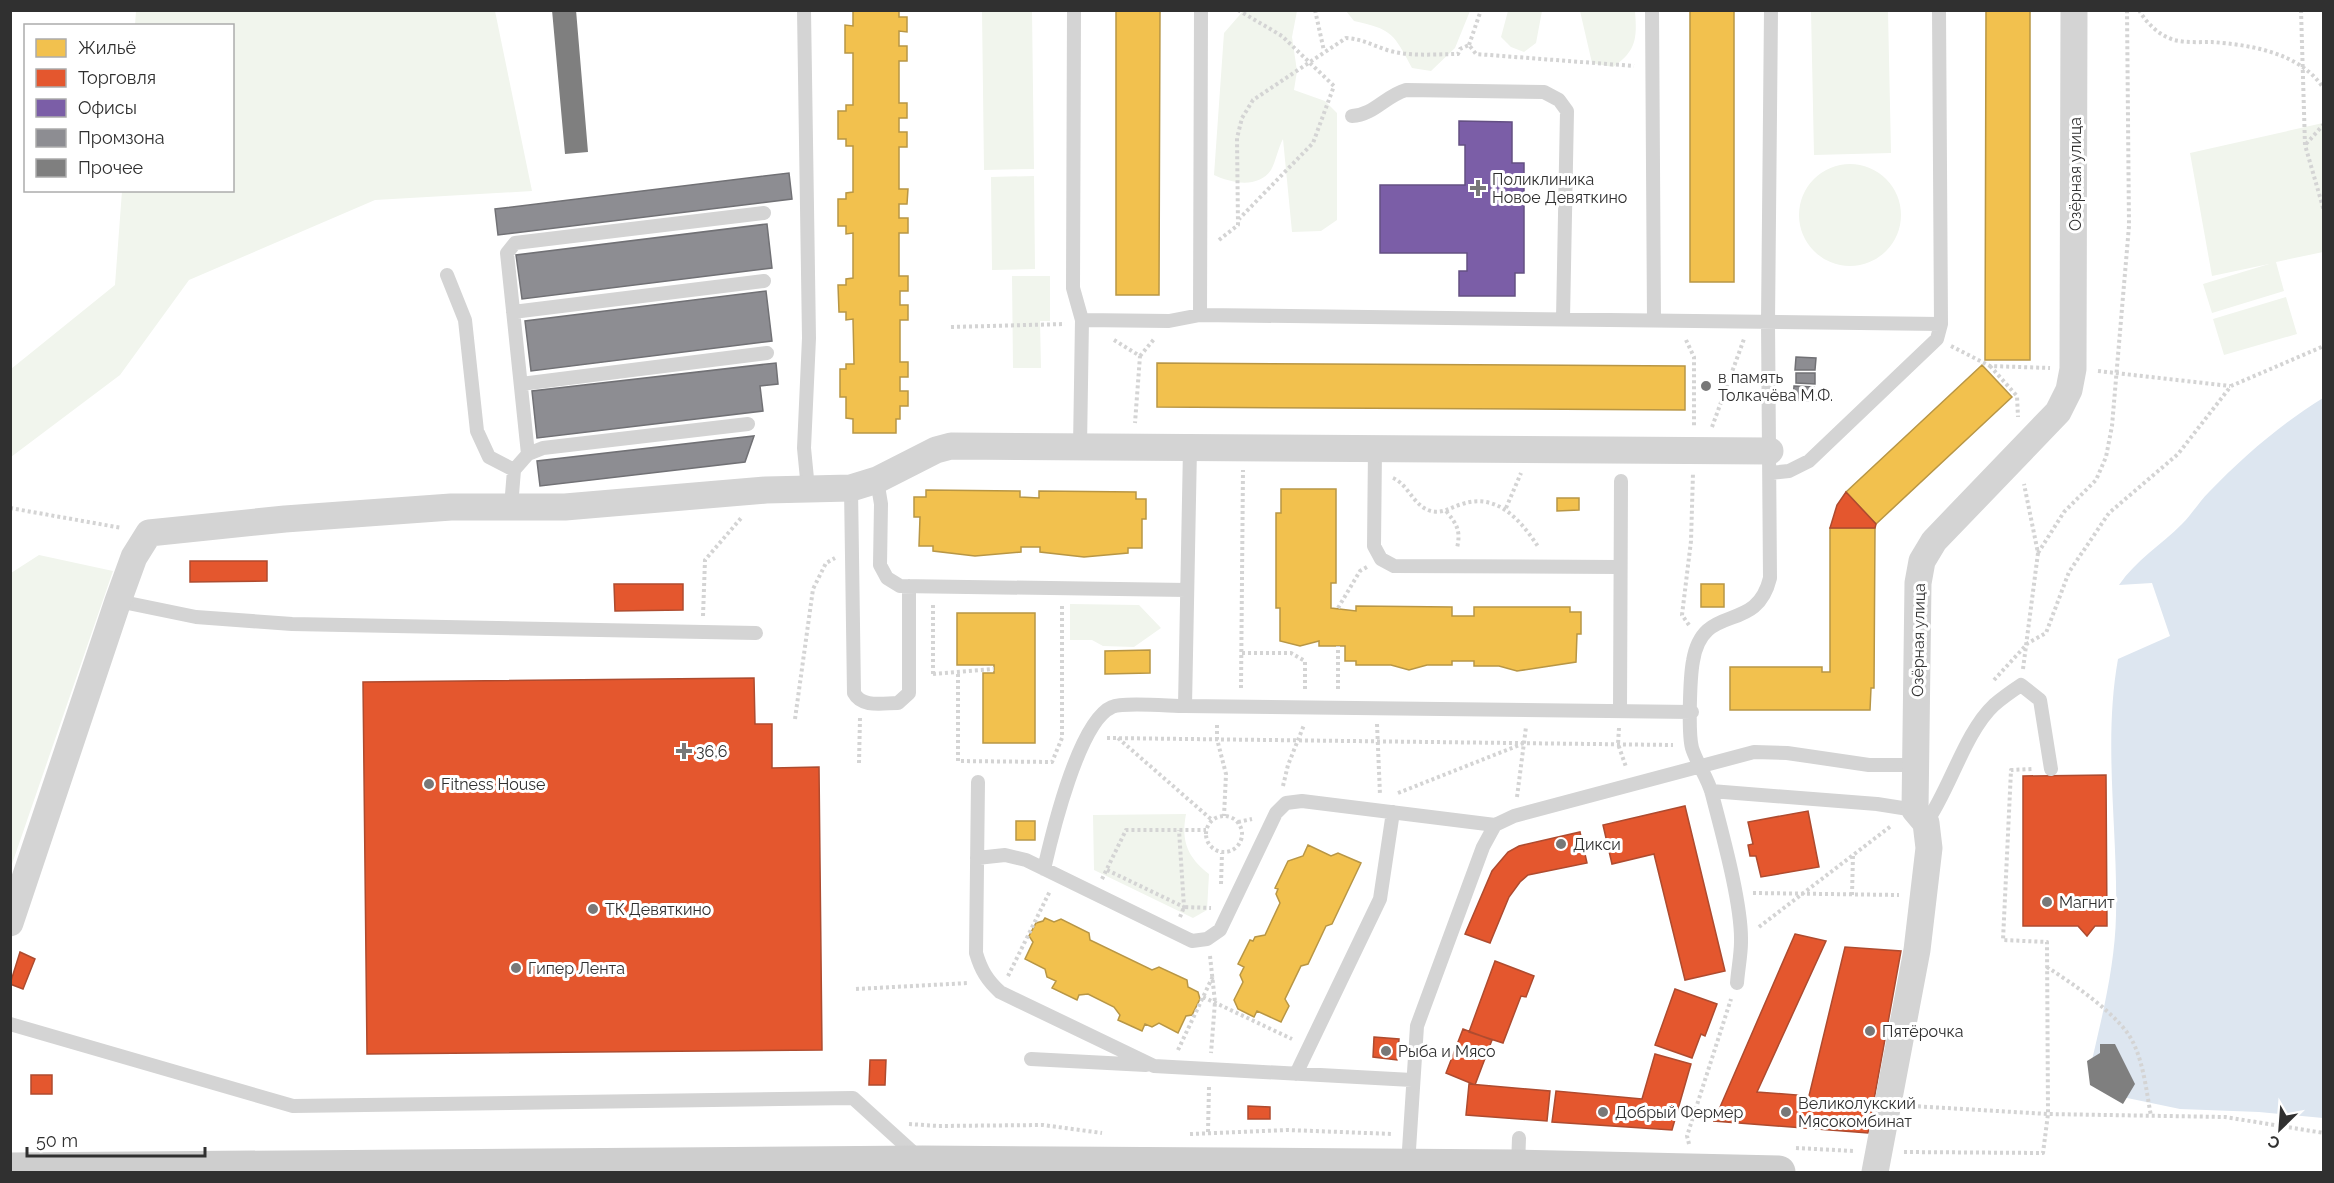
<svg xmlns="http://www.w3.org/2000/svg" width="2334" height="1183" font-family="Raleway,sans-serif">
<rect width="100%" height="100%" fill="#fff"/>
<path fill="#f1f5ed" d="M1244,10l53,1 -5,26 5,34 -3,19 31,11 12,12v107l-16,11 -29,1 -9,-93c-5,9 -7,22 -12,31 -13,19 -40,13 -57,5l10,-142z
M136,11h359l37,180 -157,9 -186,80 -69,95 -109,82v-88l104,-84 7,-94 110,-1v-164l-97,-1z
M982,11h50l2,158 -50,1z
M1346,11h124l-15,37 -24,23 -19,-3c-18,-34 -20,-39 -58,-47z
M1508,11h34l-6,32 -12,9 -13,-5 -10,-10z
M1580,11h55c2,26 2,40 -22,56l-21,-4z
M1811,11h77l3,142 -77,2z
M2323,123v129l-47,10 8,29 -72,22 -9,-29 66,-20 -57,12 -22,-123z
M1799 215a51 51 0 1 1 102 0a51 51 0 1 1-102 0Z
M1034,176l1,93 -43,1 -1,-93z
M1012,276h38v45h-10l1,47h-28z
M2286,297l11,37 -73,21 -11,-36z
M39,555l74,16 -102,296v-294z
M1070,604l69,1 22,23 -27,19 -31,-1 -11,-6h-22z
M1186,814c-5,27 1,43 23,60l-2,36 -14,8 -99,-48 -1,-55z"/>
<path fill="#dde6f0" d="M2323,398v720l-64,-6 -79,-3 -72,-15 -19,-21c12,-52 26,-105 27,-158 2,-86 -13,-172 2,-256l52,-23 -18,-53 -33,2c17,-25 42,-40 63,-61 10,-10 17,-22 27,-32 35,-36 72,-68 114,-94z"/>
<path fill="#f2c14e" stroke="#b89645" stroke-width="1.5" d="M853,10h46v7h8v15l-8,-1v15h8v15h-8v42h8v15h-8v14h8v15h-8v42h9l-1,15h-8v14h9v15h-9v43h9v15h-8v14h8v15h-8v42h8v15h-8v14h8v15h-8v13h-4v14h-43v-14l-7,-1v-21h-6v-28h6v-5h8l-1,-45 -7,1v-8h-7l-1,-27h8v-6l7,-1v-45l-7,1v-8h-8v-27h8v-6l7,-1v-46h-7v-7h-8v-28h8v-6h7v-52h-8v-28l8,1z
M1116,10h44l-1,285h-43z
M1690,10h44v272h-44z
M1986,10h44v350h-45z
M1157,363l528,3v44l-528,-3z
M1982,365l30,32 -136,127 -30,-32z
M1281,489h55v94h-5v25l25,3v-5l96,1v9h22v-9h96v5h11v22h-4l-1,28 -59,9 -18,-5h-25v-5h-22v4h-25l-18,5 -18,-5h-35v-4h-11v-15h-26v-5l-19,5 -20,-5v-33h-4v-95h5z
M926,490l94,1v6l19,1v-7l97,1v7h10v20h-4v29h-14v5l-44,4 -44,-5v-5h-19v5l-46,4 -42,-5v-5h-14l1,-29h-6v-20h12z
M1557,498h22v12l-22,1z
M1830,528h45l-1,160h-3l-1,22h-140v-43h92v5h8z
M1701,584h23v23h-23z
M957,613h78v130h-52v-70h11v-8h-37z
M1150,650v23l-45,1v-23z
M1016,821h19v19h-19z
M1308,845l23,11 7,-3 23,10 -29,61 -6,2 -18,38 -7,2 -16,33 4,7 -8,16 -24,-11 -3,6 -16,-8 -4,-9 9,-18 -3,-7 4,-8 -6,-3 12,-24 3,1 2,-4 10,-2 15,-32 -4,-9 2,-5 -3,-1 13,-27 15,-5z
M1045,918l9,4 7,-3 28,14 1,7 62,30 7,-3 28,13 1,7 10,5 2,7 -8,16 -6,1 -8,17 -19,-10 -7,4 -7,-3 -3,7 -24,-11 2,-5 -6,-8 -26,-13 -9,1 -2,5 -25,-12 4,-7 -9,-4 -2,-8 -20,-10 8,-17 -4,-6 7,-13 7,-2z"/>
<path fill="#e4572e" stroke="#ae4b2f" stroke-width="1.5" d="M1846,492l30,32 -1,4h-45l7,-23z
M190,561h77v20l-77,1z
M614,584h69v26l-68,1z
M754,678l1,46h17v44l47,-1 3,283 -455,4 -4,-372z
M2106,775l1,151h-12l-8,10 -9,-10h-55v-150z
M1685,806l40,165 -40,9 -31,-126 -42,10 -9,-39z
M1808,811l11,56 -58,10 -5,-21h-6l-2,-11 5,-1 -5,-22z
M1580,832l7,31 -59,12 -8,7 -11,15 -19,46 -25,-9 27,-63 16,-19 11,-6z
M1795,934l31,7 -69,151 52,4 36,-149 56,4 -33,182 -154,-12z
M20,952l15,7 -12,30 -13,-5z
M1495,961l39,15 -8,21 -5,-1 -18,47 -34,-11z
M1675,989l42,15 -12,32 -4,-2 -9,24 -37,-13z
M1463,1029l29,11 -17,45 -29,-12z
M1374,1037l25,2 -2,21 -24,-3z
M1655,1054l36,10 -19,66 -120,-8 4,-31 86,8z
M870,1060h16l-1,25h-16z
M31,1075h21v19h-21z
M1469,1084l81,7 -3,30 -81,-6z
M1248,1106l22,1v12h-22z"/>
<path fill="#7b5ea7" stroke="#645083" stroke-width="1.5" d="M1459,121l53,1v41h12v110h-9v23h-56v-25h8v-18h-87v-68h85v-40h-6z"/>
<path fill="#8d8d92" stroke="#717175" stroke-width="1.5" d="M789,173l3,26 -294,36 -3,-26z
M767,224l5,44 -250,31 -6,-44z
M766,291l6,50 -241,30 -6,-50z
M1796,357l20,1 -1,12h-20z
M776,363l2,21 -18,2 3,25 -226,27 -5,-47z
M1796,373h19v11l-19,-1z
M1794,386l20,1 -1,14 -20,-1z
M754,436l-9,26 -205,24 -3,-25z"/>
<path fill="#7f7f7f" d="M552,10h24l12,142 -23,2z
M2100,1044h15l20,40 -12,20 -33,-19 -3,-24 13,-8z"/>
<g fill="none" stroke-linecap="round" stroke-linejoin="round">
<path stroke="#d4d4d4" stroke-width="4" stroke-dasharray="3 3" stroke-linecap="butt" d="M1238,10l44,26 52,50 -21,57 -74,76
M1315,10l9,41
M2139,10c8,14 20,25 35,30 12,3 26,2 38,2 40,3 89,11 112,47
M2301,10l4,135 19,66
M1469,45l12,-35
M2306,144l18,-20
M1219,240l19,-15 -1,-87 5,-20 11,-18 93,-62c16,1 26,7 41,12 22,7 48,4 71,4l2,-5 9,-4 7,9 158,12
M951,327l114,-3
M1114,340l26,16 -5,67
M1686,340l8,17v70
M1951,346l39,20 60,2
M1140,356l15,-18
M1990,366l27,30 1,21
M2098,371l132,15
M1712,427l32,-88
M1393,478c16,7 20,28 38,33 12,3 20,-4 31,-7 36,-12 60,18 77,44
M10,508l112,20
M1506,508l15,-35
M1446,511c11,13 15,20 11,37
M2038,553l26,-41 32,-32 10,-23 6,-31 17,-200 -2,-216
M1338,608l22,-37 7,-4
M703,616l2,-56 37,-43
M1689,625l-7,-10 9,-74 2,-68
M1242,653h49l14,8v30
M2023,669l15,-116 -14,-69
M933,674v-69
M933,674l61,-5
M958,674v87l94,1 10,-24v-132
M1994,680l34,-37 18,-10 23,-61 40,-59 69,-59 53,-68 93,-40
M1241,688l2,-218
M1338,689v-43
M795,719l18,-130 13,-26 9,-5
M1377,724l3,71
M1217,725v14l9,35 -2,42
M1619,728l-1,16 8,23
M1107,738l566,7
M1118,738l94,82
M859,763l1,-45
M1283,786l5,-21 16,-40
M1398,793l124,-49
M1517,797l9,-70
M1206 834a18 18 0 1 1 36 0a18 18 0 1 1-36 0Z
M1238,822l14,-3
M1107,870l77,37 -5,-77
M1102,879l24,-49h80
M1221,884l1,-31
M1753,893l146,2
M1852,895l1,-40
M1180,917l4,-10 27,1
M1759,927l132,-101
M1210,956l5,46 -4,51
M2047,967c26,17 60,40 79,64 17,22 20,59 25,85
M1008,976l42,-85
M856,989l113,-6
M1203,997l89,42
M1178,1050l35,-74
M1912,1106l136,8 177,3 99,16
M909,1124l29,2 105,-1 59,8
M1208,1132l1,-45
M1190,1134l98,-4 105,4
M1689,1144l-2,-8 44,-137
M1796,1148l58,3
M1904,1152l139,1 5,-39 -1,-172 -44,-2 8,-170 21,-1"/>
<path stroke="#d4d4d4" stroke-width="14" d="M804,10l5,328 -5,110 4,41
M1074,10l-1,278 9,32 -2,127
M1652,10l2,310
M1352,116c22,-1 33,-20 54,-26l138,2 15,8 8,11 -4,208
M447,275l18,45 12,111 12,26 25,13
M513,312l251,-31
M1200,315l1,-305
M1082,320l87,1 31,-6 741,9
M521,384l246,-31
M1375,449l-1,97 7,13 13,7 225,1
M528,454l15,-6 205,-24
M1770,473l19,-2 20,-10 128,-122 4,-15 -2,-314
M877,480l4,24 -1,61 7,13 13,8 287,4
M851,488l3,205c8,15 29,10 44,10l11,-10v-107
M511,507l3,-37 14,-16 -21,-201 8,-10 249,-30
M118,601l78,16 96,7 464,9
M1185,706l507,6
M1620,711l1,-230
M978,782l-2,171c5,17 11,27 24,39l154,74 258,14
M1711,791l166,13 38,6
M1926,823c24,-34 39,-91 68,-118 8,-7 18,-14 27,-20l19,15 11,69
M977,858l28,-3 21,5 166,81 15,-2 13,-9 56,-117 10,-10 16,-2 193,24
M1044,869c8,-35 35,-148 68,-162 11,-5 58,-1 73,-1l5,-258
M1737,983c1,-14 4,-28 4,-41 1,-38 -19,-109 -29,-148 -4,-16 -15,-30 -20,-46 -4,-15 -2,-71 1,-87 10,-61 63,-25 77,-83l-2,-256 3,-312
M10,1024l283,82 560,-8 64,58
M1031,1059l115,6
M1296,1074l84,-175 13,-87
M1408,1165l9,-139 66,-179 12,-22 19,-9 240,-64 33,1 82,12h47
M1518,1166l1,-28"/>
<path stroke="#d4d4d4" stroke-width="27" d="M10,923l108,-322 16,-44 15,-24 136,-14 166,-12h114l201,-17 85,-2 26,-8 59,-30 15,-4 819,5
M1875,1172l42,-222 12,-102 -3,-25 -11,-13 3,-227 4,-22 12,-20 124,-129 11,-22 4,-21 1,-359"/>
<path stroke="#cecece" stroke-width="33" d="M10,1169l913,-7 595,4 261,6"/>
</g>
<g fill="#787878" stroke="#fff" stroke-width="2">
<path d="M1475 179h6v6h6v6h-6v6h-6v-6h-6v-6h6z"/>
<circle cx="1706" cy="386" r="6"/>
<path d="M681 742h6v6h6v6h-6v6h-6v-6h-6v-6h6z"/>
<circle cx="429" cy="784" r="6"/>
<circle cx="1561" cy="844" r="6"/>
<circle cx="2047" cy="902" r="6"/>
<circle cx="593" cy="909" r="6"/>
<circle cx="516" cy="968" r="6"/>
<circle cx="1870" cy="1031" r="6"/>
<circle cx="1386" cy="1051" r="6"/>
<circle cx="1603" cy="1112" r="6"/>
<circle cx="1786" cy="1112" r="6"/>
</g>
<g text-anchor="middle" stroke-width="6" stroke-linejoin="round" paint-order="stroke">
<g font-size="16" fill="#303030" stroke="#fff">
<text transform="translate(2075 174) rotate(-90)" y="6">Озёрная улица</text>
<text transform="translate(1918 640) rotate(-89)" y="6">Озёрная улица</text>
</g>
<g font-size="16" fill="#303030" stroke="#fff" text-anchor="start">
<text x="1492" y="185">Поликлиника<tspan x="1492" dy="18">Новое Девяткино</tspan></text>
<text x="1718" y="383">в память<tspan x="1718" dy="18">Толкачёва М.Ф.</tspan></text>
<text x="696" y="757">36,6</text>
<text x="441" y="790">Fitness House</text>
<text x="1573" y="850">Дикси</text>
<text x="2059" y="908">Магнит</text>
<text x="605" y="915">ТК Девяткино</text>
<text x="528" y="974">Гипер Лента</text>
<text x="1882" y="1037">Пятёрочка</text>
<text x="1398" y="1057">Рыба и Мясо</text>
<text x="1798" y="1109">Великолукский<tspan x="1798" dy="18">Мясокомбинат</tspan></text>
<text x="1615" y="1118">Добрый Фермер</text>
</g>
</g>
<rect width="2334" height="1183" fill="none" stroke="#303030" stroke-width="24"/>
<rect x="24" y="24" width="210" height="168" fill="#ffffff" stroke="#acacac" stroke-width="1.5"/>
<rect x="36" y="39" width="30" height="18" fill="#f2c14e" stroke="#acacac" stroke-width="1.5"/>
<text x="78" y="54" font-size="18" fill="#303030">Жильё</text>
<rect x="36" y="69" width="30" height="18" fill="#e4572e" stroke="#acacac" stroke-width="1.5"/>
<text x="78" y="84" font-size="18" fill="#303030">Торговля</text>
<rect x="36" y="99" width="30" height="18" fill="#7b5ea7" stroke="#acacac" stroke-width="1.5"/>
<text x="78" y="114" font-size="18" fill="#303030">Офисы</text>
<rect x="36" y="129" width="30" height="18" fill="#8d8d92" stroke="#acacac" stroke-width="1.5"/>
<text x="78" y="144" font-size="18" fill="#303030">Промзона</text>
<rect x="36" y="159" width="30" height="18" fill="#7f7f7f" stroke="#acacac" stroke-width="1.5"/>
<text x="78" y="174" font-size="18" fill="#303030">Прочее</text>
<g transform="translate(2280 1129) rotate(205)" stroke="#ffffff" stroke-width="4.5" paint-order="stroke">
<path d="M0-4.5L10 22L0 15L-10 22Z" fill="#303030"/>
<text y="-9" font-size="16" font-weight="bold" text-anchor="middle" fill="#303030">С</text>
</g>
<path d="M27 1147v9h178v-9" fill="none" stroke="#303030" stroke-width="3"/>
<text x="36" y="1147" font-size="18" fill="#303030" stroke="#ffffff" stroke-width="4.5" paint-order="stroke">50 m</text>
</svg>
